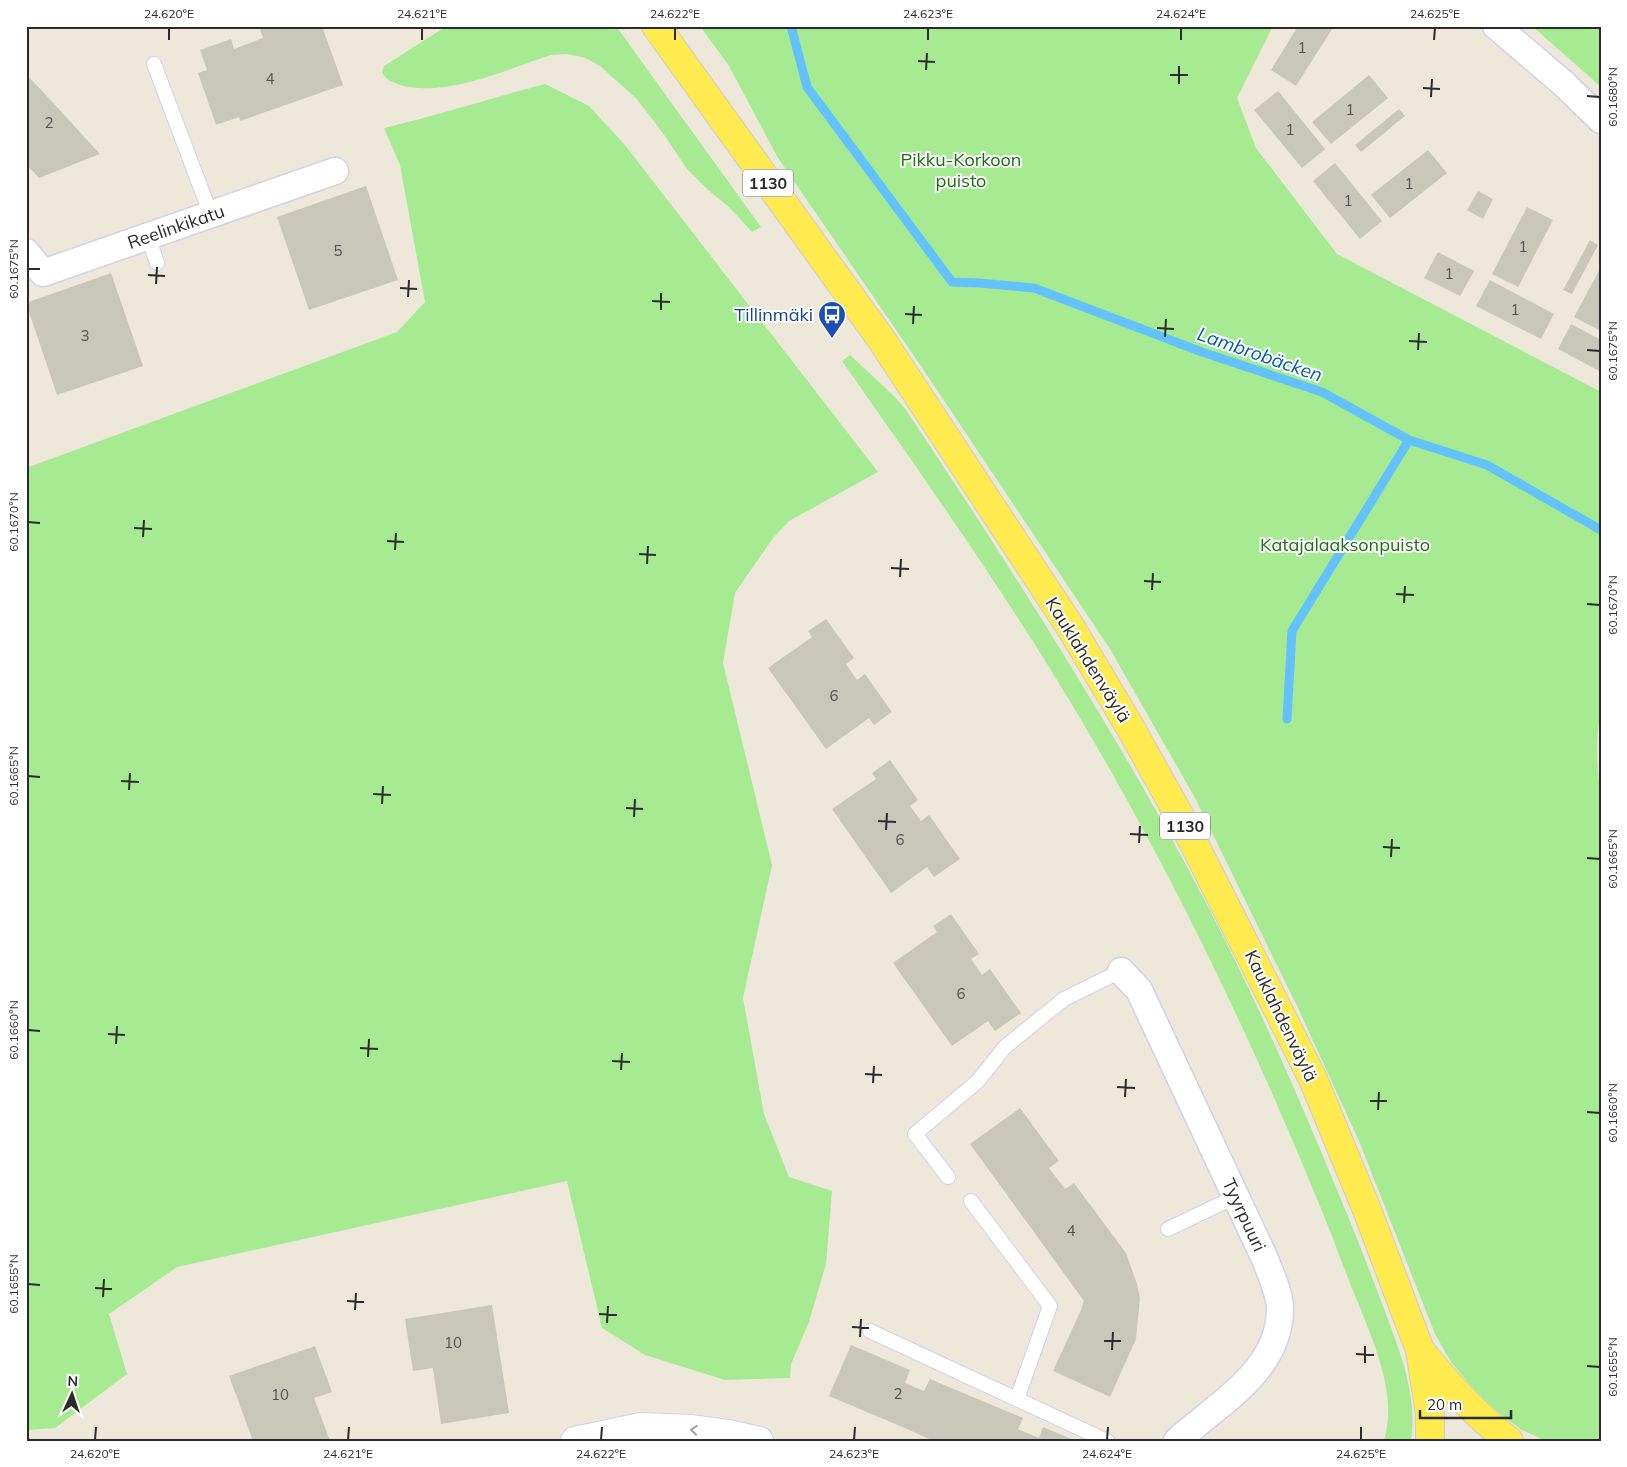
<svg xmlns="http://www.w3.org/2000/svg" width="1627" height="1467" font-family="Mulish,sans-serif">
<rect width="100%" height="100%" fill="#eee8db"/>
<path fill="#a6eb92" d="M447,26h169l145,201 -9,5 -22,-24 -23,-19 -20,-20 -22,-33 -29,-38 -36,-32 -17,-9 -16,-3 -16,1c-43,14 -106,43 -151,30 -8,-3 -14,-5 -18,-13l2,-6z
M700,26h573l-36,72 19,50 81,106 264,138v316c-6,31 -4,62 0,93v640h-55l-26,-12 -37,-29 -32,-38 -16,-28 -76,-193 -61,-133 -104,-212 -84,-147 -187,-280 -145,-211 -49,-92z
M1532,26h69v61z
M545,84l44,22 36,39 253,327 -89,49 -16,17 -38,55 -12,70 49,202 -29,133 21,116 25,63 43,14 -6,73 -17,58 -18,42 -1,14 -65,2 -80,-25 -43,-27 -35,-147 -390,86 -68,47 18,60 -72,54 -29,2v-962l371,-136 28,-30 -25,-137 -16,-37c55,-13 107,-30 161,-44z
M850,355l44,41 12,14c99,149 195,298 280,455 62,114 114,234 163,354 12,29 23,58 34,87 16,44 35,87 28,135h-27c13,-44 -7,-90 -23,-131 -10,-24 -20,-49 -29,-74 -71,-178 -154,-353 -252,-518 -73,-123 -156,-240 -238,-357z"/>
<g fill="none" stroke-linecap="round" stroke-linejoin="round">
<path stroke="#63c2fc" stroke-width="9" d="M791,26l16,61 145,195 27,1 55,5 168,64 120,40 87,48 78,25 114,65
M1287,719l5,-88 117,-191"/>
</g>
<path fill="#c9c6ba" d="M259,26h63l21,59 -103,36 -1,-4 -23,8 -18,-52 9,-3 -7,-20 31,-11 3,10 29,-11z
M1298,26h36l-38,60 -25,-16z
M26,74l18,19 56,61 -61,24 -13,-14z
M1369,75l19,23 -57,46 -19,-22z
M1278,91l47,58 -23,19 -48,-58z
M1399,109l6,7 -44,36 -6,-7z
M1428,150l19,23 -57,45 -19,-23z
M1335,163l47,58 -22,18 -47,-58z
M366,186l32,94 -89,30 -32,-93z
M1478,191l15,8 -10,20 -16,-9z
M1527,207l26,13 -35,67 -26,-13z
M1590,240l8,5 -26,49 -9,-4z
M1438,252l36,19 -14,25 -36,-18z
M1601,267v60l-2,3 -25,-13z
M111,273l32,93 -86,29 -31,-92z
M1490,280l64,34 -13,25 -65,-33z
M1571,324l30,16v32l-43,-23z
M826,619l28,39 -8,6 11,16 8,-6 27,38 -18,13 -5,-7 -43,31 -58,-81 44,-31 -4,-6z
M890,760l28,40 -8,6 11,15 8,-6 31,44 -26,18 -7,-10 -36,26 -59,-84 44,-30 -4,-6z
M951,914l28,40 -8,5 11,16 8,-6 31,44 -26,18 -7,-10 -36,25 -59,-83 44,-31 -4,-6z
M1020,1108l39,53 -10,7 16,21 9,-6 52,70 11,31 3,14 -4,41 -26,58 -57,-26 28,-61 3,-9 -114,-157z
M492,1305l17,108 -68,11 -8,-56 -20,3 -8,-52z
M851,1345l59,25 -5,13 9,4 10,4 6,-12 93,39 -5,11 21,9 4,-11 33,14h-142l-34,-15 -71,-30z
M315,1346l17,46 -18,6 16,43h-77l-24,-65z"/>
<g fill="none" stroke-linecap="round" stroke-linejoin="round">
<defs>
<path id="lane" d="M154,64l57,151
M148,236l9,27
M948,1177l-33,-43 63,-53 27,-34 59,-48 57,-28
M971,1201l79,105 -33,93
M1168,1229l67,-32
M870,1331l237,110"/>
<path id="street" d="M1496,26l68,58 37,36
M26,252l17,21 292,-102
M1121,971l18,19 126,269c6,16 15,34 15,51 -1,62 -63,94 -103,131"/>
<path id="secondary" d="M575,1441l66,-14 51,2 36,5 31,7"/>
<path id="primary" d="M656,26l225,313 190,289 59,99 53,95 130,257 54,131 53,140 10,64v27
M1421,1351c28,35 53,62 88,90"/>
</defs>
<use href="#lane" stroke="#d0d2e5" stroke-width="16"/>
<use href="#street" stroke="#d0d2e5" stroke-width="29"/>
<use href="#secondary" stroke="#d0d2e5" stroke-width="30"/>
<use href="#primary" stroke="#ccc" stroke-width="30"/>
<use href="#lane" stroke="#fff" stroke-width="14"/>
<use href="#street" stroke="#fff" stroke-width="26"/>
<use href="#secondary" stroke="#fff" stroke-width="28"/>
<use href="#primary" stroke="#ffea4f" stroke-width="28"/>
</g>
<defs><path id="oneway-chevron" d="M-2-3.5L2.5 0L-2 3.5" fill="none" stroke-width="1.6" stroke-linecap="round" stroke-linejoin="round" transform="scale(1.25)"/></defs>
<use stroke="#a0a0a0" href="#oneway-chevron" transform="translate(694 1430) rotate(-175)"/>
<path fill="none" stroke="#2b2b2b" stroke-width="2" d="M169,40v-12M422,40v-12M675,40v-12M928,40v-12M1181,40v-12M1434,40l1,-12M918,61l17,1M926,70l1,-17M1170,75h18M1179,84v-18M1423,88l17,1M1587,96l13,1M1431,97l1,-18M28,269h12M148,275l17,1M156,284l1,-17M400,288l17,1M408,297l1,-17M652,301l18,1M661,310v-17M905,314l17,1M913,324l1,-18M1157,328l17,1M1165,337l1,-18M1409,341l18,1M1418,350l1,-17M1587,350l13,1M28,522l12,1M134,528l18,1M143,537l1,-17M387,541l17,1M395,550l1,-17M639,554l17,1M647,564l1,-18M891,568l18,1M900,577l1,-18M1144,581l17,1M1152,590l1,-17M1396,594l18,1M1404,603l1,-17M1587,604l13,1M28,776l12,1M121,781l18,1M129,790l1,-17M373,794l18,1M382,804l1,-18M626,808l17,1M634,817l1,-18M878,821l18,1M886,830l1,-17M1130,834l18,1M1139,843l1,-17M1383,847l17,1M1391,857l1,-18M1587,858l13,1M28,1030l12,1M108,1034l17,1M116,1044l1,-18M360,1048l18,1M368,1057l1,-18M612,1061l18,1M621,1070l1,-17M865,1074l17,1M873,1083l1,-17M1117,1087l18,1M1125,1097l1,-18M1370,1101h17M1378,1110l1,-18M1587,1112l13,1M28,1284l12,1M95,1288l17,1M103,1297l1,-18M347,1301l17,1M355,1310l1,-17M599,1314l18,1M607,1323l1,-17M852,1327l17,1M860,1337l1,-18M1104,1341h17M1112,1350l1,-18M1356,1354l18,1M1365,1363v-17M1587,1366l13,1M95,1440l1,-13M348,1440l1,-13M601,1440l1,-13M854,1440l1,-13M1107,1440l1,-13M1361,1440v-13"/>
<defs>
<symbol id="bus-pin" viewBox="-11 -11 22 30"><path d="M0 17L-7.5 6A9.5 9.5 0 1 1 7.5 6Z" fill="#1a4fb4" stroke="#fff"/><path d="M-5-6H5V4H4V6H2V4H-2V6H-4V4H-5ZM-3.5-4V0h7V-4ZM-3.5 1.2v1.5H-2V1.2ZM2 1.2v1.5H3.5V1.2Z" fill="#fff"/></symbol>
</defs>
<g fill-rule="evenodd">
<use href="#bus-pin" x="816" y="299" width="32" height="43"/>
</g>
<g text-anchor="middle" stroke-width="4" stroke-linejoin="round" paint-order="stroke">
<g font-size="15" fill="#52524f">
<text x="1302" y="53">1</text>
<text x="270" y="84">4</text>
<text x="1350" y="115">1</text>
<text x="49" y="128">2</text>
<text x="1290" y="135">1</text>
<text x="1409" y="189">1</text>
<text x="1348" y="206">1</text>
<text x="1523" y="252">1</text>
<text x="338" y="256">5</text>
<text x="1449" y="279">1</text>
<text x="1515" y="315">1</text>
<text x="85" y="341">3</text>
<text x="834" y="701">6</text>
<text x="900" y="845">6</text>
<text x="961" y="999">6</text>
<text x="1071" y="1236">4</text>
<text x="453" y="1348">10</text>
<text x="898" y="1399">2</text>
<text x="280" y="1400">10</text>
</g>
<g fill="#fff" stroke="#6b6b6b" stroke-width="1">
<rect x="743" y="169.5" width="50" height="27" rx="4"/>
<rect x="1160" y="812.5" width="50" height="27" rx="4"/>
</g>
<g font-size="16" font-weight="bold" fill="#2b2b2b">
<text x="768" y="189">1130</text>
<text x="1185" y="832">1130</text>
</g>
<g font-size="18" fill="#1b7012" stroke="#fff">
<text x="961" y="166">Pikku-Korkoon<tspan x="961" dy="21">puisto</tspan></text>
<text x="1345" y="551">Katajalaaksonpuisto</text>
</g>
<g font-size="18" fill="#2b2b2b" stroke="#fff">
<text transform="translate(176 227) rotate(-19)" y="6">Reelinkikatu</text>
<text transform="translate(1088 660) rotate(58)" y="6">Kauklahdenväylä</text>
<text transform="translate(1281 1016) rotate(64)" y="6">Kauklahdenväylä</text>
<text transform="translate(1244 1215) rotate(65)" y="6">Tyyrpuuri</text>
</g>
<g font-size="18" fill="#164399" stroke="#fff" text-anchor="end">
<text x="813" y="321">Tillinmäki</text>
</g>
<g font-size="19" font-style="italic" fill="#005ca9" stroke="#fff">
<text transform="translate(1260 354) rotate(19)" y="7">Lambrobäcken</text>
</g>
</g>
<rect width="1627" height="1467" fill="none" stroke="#ffffff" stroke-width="55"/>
<g transform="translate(72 1394) rotate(3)" stroke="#ffffff" stroke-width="4" paint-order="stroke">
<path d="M0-4L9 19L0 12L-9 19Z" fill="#2b2b2b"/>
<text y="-8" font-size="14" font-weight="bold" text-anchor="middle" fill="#2b2b2b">N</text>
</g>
<path d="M1420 1410v8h91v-8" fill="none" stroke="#2b2b2b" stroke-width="2.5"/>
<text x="1427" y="1410" font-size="15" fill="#2b2b2b" stroke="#ffffff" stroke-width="4" paint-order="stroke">20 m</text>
<rect x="28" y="28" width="1572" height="1412" fill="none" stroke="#2b2b2b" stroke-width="2"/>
<g font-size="12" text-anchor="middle" fill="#2b2b2b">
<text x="169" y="18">24.620°E</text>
<text x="422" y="18">24.621°E</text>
<text x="675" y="18">24.622°E</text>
<text x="928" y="18">24.623°E</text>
<text x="1181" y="18">24.624°E</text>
<text x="1435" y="18">24.625°E</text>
<text transform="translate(1613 97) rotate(-90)" y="4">60.1680°N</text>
<text transform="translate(14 269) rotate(-90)" y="4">60.1675°N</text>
<text transform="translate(1613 351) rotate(-90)" y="4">60.1675°N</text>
<text transform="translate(14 522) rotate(-90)" y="4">60.1670°N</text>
<text transform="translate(1613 605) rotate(-90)" y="4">60.1670°N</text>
<text transform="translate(14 776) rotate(-90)" y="4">60.1665°N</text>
<text transform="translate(1613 859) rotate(-90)" y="4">60.1665°N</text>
<text transform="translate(14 1030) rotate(-90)" y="4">60.1660°N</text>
<text transform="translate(1613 1113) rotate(-90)" y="4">60.1660°N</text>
<text transform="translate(14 1284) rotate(-90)" y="4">60.1655°N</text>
<text transform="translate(1613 1367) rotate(-90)" y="4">60.1655°N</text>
<text x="95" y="1458">24.620°E</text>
<text x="348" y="1458">24.621°E</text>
<text x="601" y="1458">24.622°E</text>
<text x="854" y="1458">24.623°E</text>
<text x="1107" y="1458">24.624°E</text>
<text x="1361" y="1458">24.625°E</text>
</g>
</svg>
